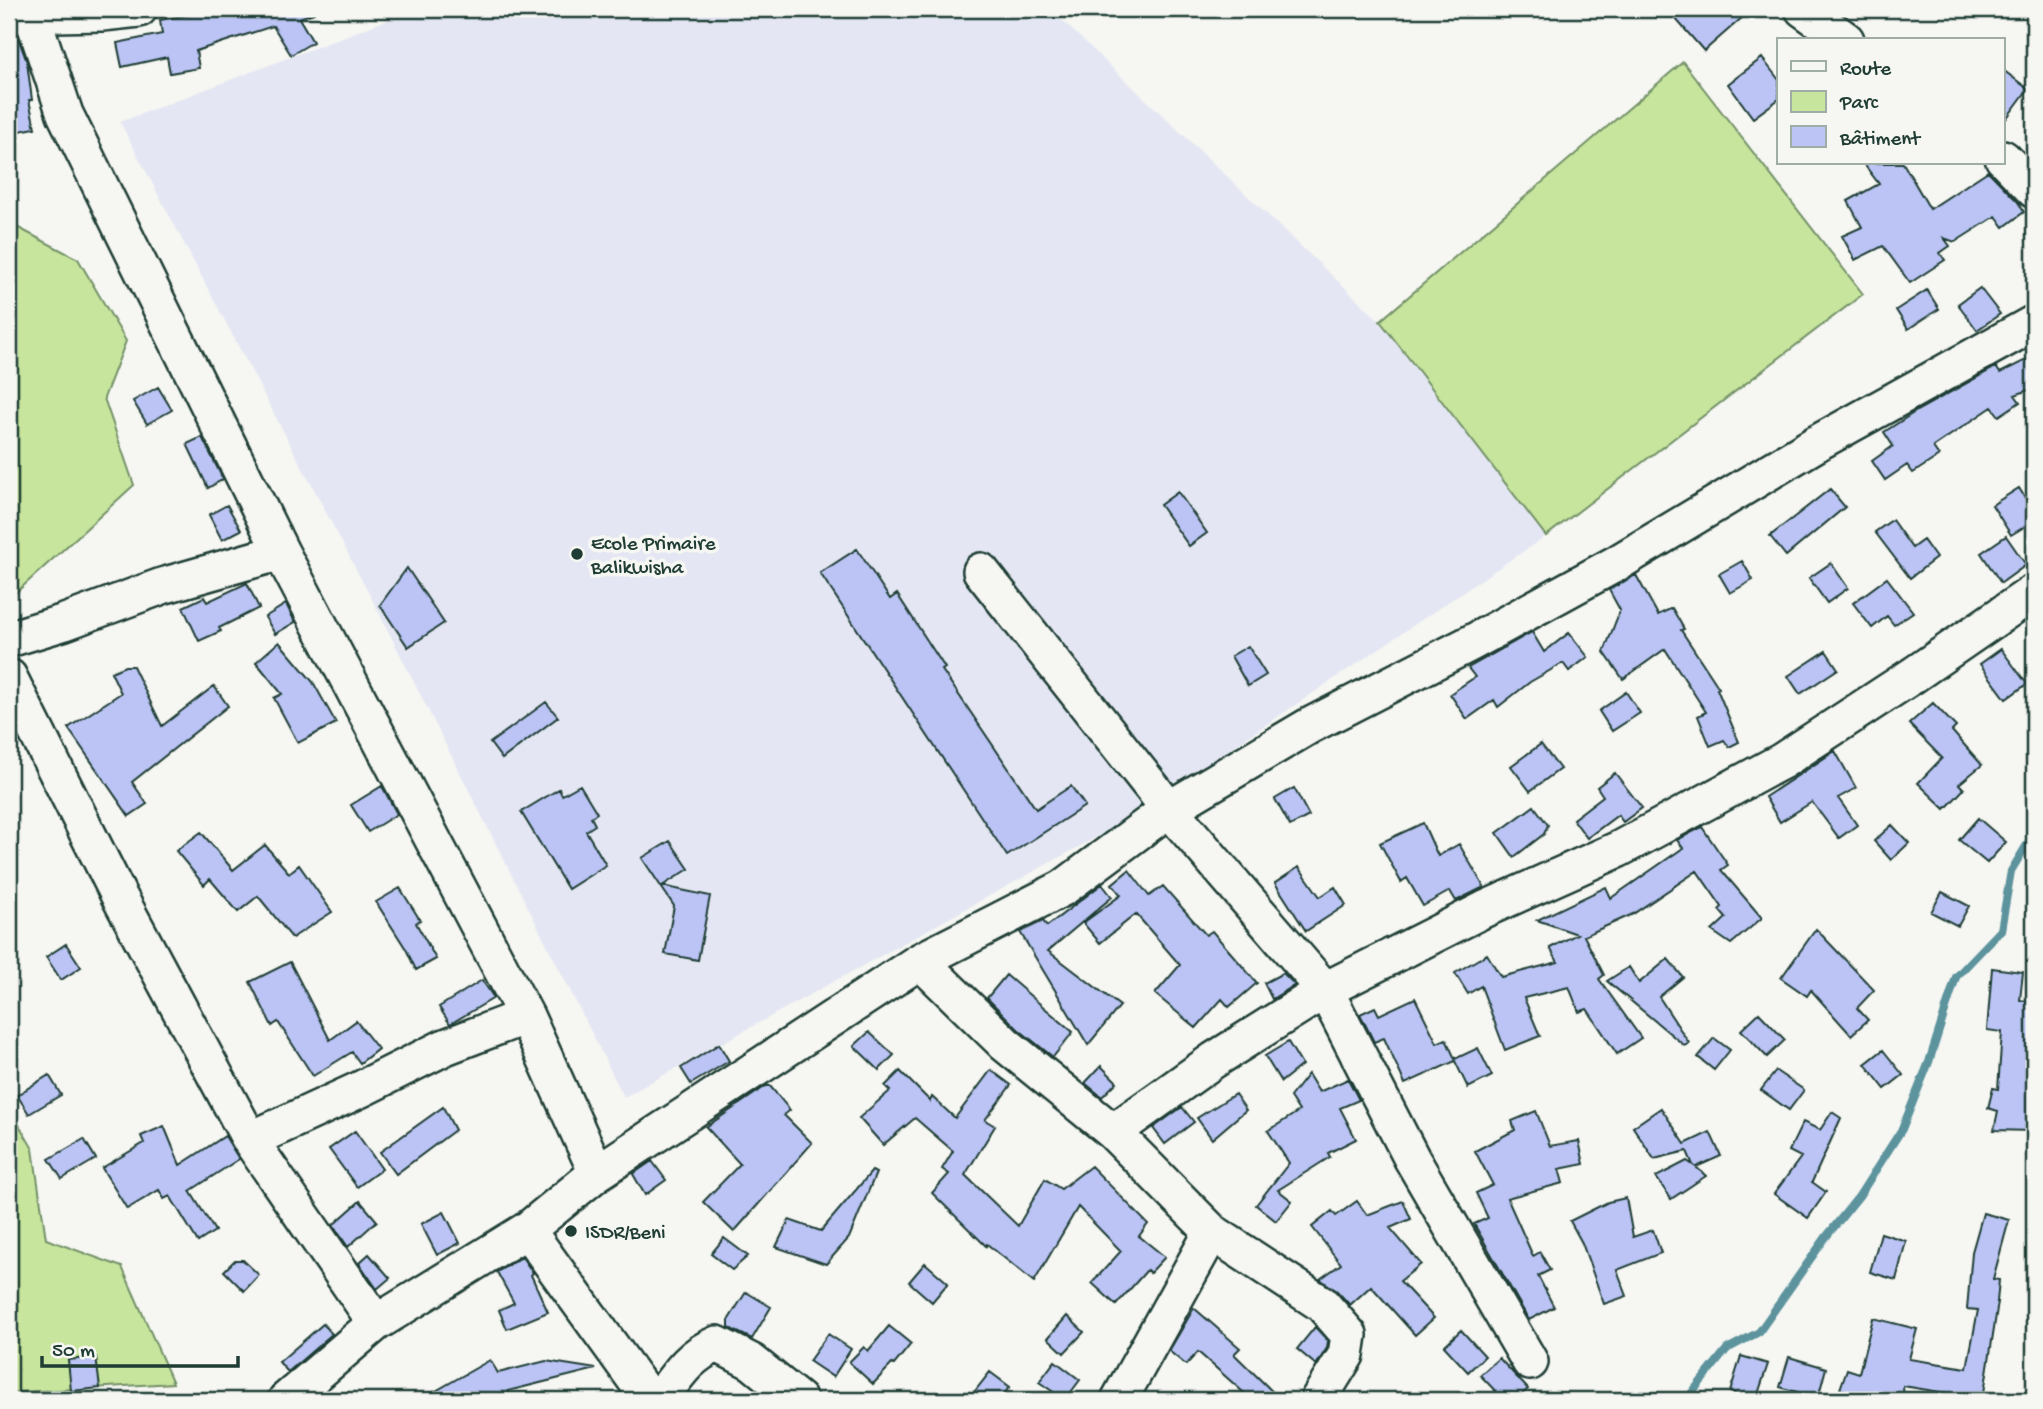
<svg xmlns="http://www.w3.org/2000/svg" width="2043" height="1409" font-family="'Gochi Hand',sans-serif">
<rect width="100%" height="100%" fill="#f6f6f2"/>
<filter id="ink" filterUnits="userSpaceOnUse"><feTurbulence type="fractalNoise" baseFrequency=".0143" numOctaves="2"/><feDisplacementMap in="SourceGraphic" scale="14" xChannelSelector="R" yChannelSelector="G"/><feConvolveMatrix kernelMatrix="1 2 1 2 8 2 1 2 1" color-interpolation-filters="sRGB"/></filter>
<g filter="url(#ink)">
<path fill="#e4e7f3" d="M416,9h634l330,312 166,215 -433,292 -489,269 -248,-490 -256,-485z"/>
<path fill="#c7e59d" stroke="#739168" stroke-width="2" d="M1683,62l180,232 -317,242 -166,-215z
M9,223l69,36 48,82 -22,57 30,87 -125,114z
M9,1108l24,41 13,90 76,28 51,116 -164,10z"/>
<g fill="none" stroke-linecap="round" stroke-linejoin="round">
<path stroke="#5b939d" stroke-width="8" d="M1686,1400l41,-51 32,-17 67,-95 33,-41 43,-67 27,-67 27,-85 45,-47 10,-59 23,-38"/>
</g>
<path fill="#bbc4f5" stroke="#1f3d34" stroke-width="2" d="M219,9h95v4l-15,5 14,24 -22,13 -18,-29 -77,25 3,17 -29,5 -3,-16 -45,10 -5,-24 45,-9 -2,-14z
M1667,9h85l-48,42z
M9,35h8l10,27 5,38h-3l6,28 -26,5z
M1762,58l17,22v19l-26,19 -25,-34z
M2003,70l25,19 -25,34z
M1863,163h40l27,46 58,-38 30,31 6,10 -20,15 -8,-11 -41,26 -11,-4 6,8 -10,7 5,7 -35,23 -27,-37 -28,14 -13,-24 20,-9 -14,-26 31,-17z
M1980,288l20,26 -23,16 -19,-26z
M1927,290l12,19 -31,20 -12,-19z
M2034,356v32l-19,7 5,7 -21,14 -7,-9 -59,40 6,9 -26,17 -6,-8 -22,15 -13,-19 21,-15 -9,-14 31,-20 81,-45 4,6z
M158,387l14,23 -25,14 -14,-23z
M202,437l21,42 -15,9 -21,-44z
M2019,488l15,24v9l-23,14 -19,-30z
M1830,489l15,18 -59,49 -16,-20z
M1178,492l29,41 -18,13 -29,-41z
M227,505l14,25 -19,10 -13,-25z
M1892,520l20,28 11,-8 13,18 -26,20 -35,-46z
M2006,536l20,29 -25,18 -20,-30z
M857,549l33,50 7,-5 48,74 -3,2 94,139 35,-23 14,20 -78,50 -187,-283z
M1742,561l11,19 -23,13 -11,-19z
M1831,563l17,25 -21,15 -18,-25z
M407,568l37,55 -36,24 -28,-42z
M1636,575l22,40 14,-7 12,21 -3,1 38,58 -2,1 22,53 -10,5 -5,-7 -14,6 -12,-30 8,-4 -41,-63 -42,30 -19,-27 16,-42 -11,-20z
M1887,578l26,34 -19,13 -7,-9 -15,12 -19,-25z
M247,583l12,25 -40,20 2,3 -22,10 -16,-34 21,-10 3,5z
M286,604l9,18 -20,12 -10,-17z
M1532,632l12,20 25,-19 19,24 -19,14 -6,-8 -33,19 -32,25 -4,-7 -27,19 -17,-25 25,-17 -7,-9z
M279,642l34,40 23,41 -38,20 -24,-45 8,-4 -26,-32z
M1248,646l18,29 -18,11 -17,-30z
M2001,649l26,35 -21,15 -26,-35z
M1826,651l12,18 -38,25 -12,-18z
M125,666h8l29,60 52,-40 14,20 -96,76 15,22 -18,12 -61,-88 53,-35 -10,-21z
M1626,692l14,21 -28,18 -13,-20z
M546,702l12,15 -56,42 -12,-16z
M1933,703l23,24 -4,4 30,34 -23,19 5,5 -19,20 -27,-26 24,-25 -33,-34z
M1541,744l19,25 -30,22 -19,-25z
M1835,751l21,37 -18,10 19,27 -18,13 -27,-36 -32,20 -15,-25z
M1615,773l27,35 -19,14 -5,-7 -31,23 -14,-19 30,-23 -6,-9z
M580,785l17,28 -6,4 4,8 -9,6 20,34 -38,24 -47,-77 38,-23 3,6z
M382,786l15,28 -29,18 -17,-27z
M1294,788l15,28 -19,10 -15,-27z
M1534,806l14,19 -4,9 -30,23 -17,-24z
M1978,818l28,24 -19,21 -28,-23z
M1423,823l15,33 21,-12 25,43 -28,14 -6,-10 -27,15 -16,-28 -6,4 -21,-39z
M1892,825l17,18 -18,17 -17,-19z
M1702,827l26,38 -7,5 41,48 -31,26 -19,-13 14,-13 -7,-8 3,-3 -25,-36 -64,43 -49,22 20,39 -5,4 42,59 -24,16 -30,-45 -8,3 -10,-25 -45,11 16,38 -35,14 -24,-64 -13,8 -13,-21 32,-19 14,23 57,-15 -8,-14 27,-14 -40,-14 69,-33 5,11 72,-50 -6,-8z
M201,832l32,38 32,-25 24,28 10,-8 33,47 -40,26 -34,-42 -20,16 -28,-33 -6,6 -28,-34z
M670,841l19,28 -27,17 48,10 -12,64 -33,-6 9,-48 -32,-48z
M1299,867l21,30 15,-10 11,18 -40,26 -31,-48z
M1129,870l20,26 14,-10 43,49 6,-4 45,52 -28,24 -7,-8 -26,29 -41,-34 25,-29 -44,-51 -36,29 -17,-20 38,-28 -9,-11z
M1102,884l10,13 -64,54 72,55 -32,39 -68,-113 23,-11 4,5z
M400,888l20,32 -4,3 20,36 -20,11 -10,-21 -30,-47z
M1942,892l27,14 -11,20 -27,-14z
M1816,929l58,61 -17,18 11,12 -17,15 -40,-45 -4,6 -26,-18z
M66,944l15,23 -20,13 -15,-23z
M1668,959l15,18 -24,20 30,46 -4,3 -78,-65 22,-14 10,16z
M290,962l40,78 26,-19 22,28 -18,14 -8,-11 -39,24 -35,-54 -6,4 -22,-44z
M1992,968l31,4 -3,28 14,2 -2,129 -38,-1 4,-19 -10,-3 5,-20 5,1 4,-57 -15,-2z
M1283,973l12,12 -23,14 -8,-16z
M1006,975l67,57 -20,25 -35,-28 -31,-31z
M482,980l12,18 -44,26 -11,-17z
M1415,998l22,45 9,-4 9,20 23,-11 14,28 -24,12 -13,-27 -50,23 -21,-46 -10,4 -14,-28 15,-7 4,8z
M1759,1013l26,27 -18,17 -26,-27z
M869,1032l25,23 -15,15 -25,-24z
M1714,1038l16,12 -16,20 -16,-13z
M1288,1042l14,23 -21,17 -16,-26z
M719,1044l10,17 -38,23 -10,-16z
M1883,1050l20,25 -18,14 -20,-25z
M1101,1066l16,16 -15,15 -17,-14z
M991,1070l20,15 -26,35 10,6 -30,49 53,51 27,-47 16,10 30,-23 57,58 -9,12 26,21 -15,16 -3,-3 -31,35 -24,-22 29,-32 -43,-44 -44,75 -47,-38 -1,2 -54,-53 17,-19 -7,-5 11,-18 -38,-33 -32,27 -24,-27 31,-27 -5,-5 15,-15 30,30 2,-4 23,21z
M1776,1071l28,19 -15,20 -28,-20z
M1308,1074l11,18 29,-13 11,21 -19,8 16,31 -28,14 2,4 -52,33 14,11 -16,20 -20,-16 33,-42 -21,-32 31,-20 -9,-14z
M49,1075l12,20 -32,19 -12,-19z
M766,1086h4l20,24 -6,5 28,28 -78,89 -31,-30 37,-38 -34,-37z
M1235,1094l11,16 -34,29 -15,-21z
M443,1107l12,23 -59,44 -16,-22z
M1182,1107l12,15 -29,22 -12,-16z
M1661,1108l24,36 25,-12 11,24 -25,11 10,9 -35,23 -15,-22 31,-16 6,4 -6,-14 -33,8 -21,-32z
M1536,1111l14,35 29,-5 5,23 -25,5 4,14 -56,15 26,58 7,-4 10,18 -12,6 16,31 -25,13 -55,-96 14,-6 -12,-25 17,-8 -18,-34 40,-21 -3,-9z
M1832,1112l9,6 -29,64 14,10 -18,26 -34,-24 27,-37 -12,-6 14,-29 17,8z
M164,1126l16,39 45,-29 14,23 -49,32 25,40 -17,11 -28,-46 -6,3 -5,-9 -32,19 -25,-41 42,-25 -3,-7z
M355,1131l27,38 -25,18 -28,-38z
M84,1139l12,20 -34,20 -13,-20z
M652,1161l14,19 -21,15 -12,-21z
M872,1171l4,2 -27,65 -23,26 -50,-17 13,-27 32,11z
M1626,1198l7,39 20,-7 8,23 -44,17 10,26 -23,8 -22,-61 -12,-22 38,-19z
M360,1201l17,20 -29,26 -15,-22z
M1357,1201l10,14 36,-14 8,18 -21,9 31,36 -21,17 34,37 -19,17 -44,-49 -21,19 -13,-14 -17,-12 21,-15 -29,-37 20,-16 4,5z
M444,1212l16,31 -23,12 -16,-31z
M1983,1213l26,7 -16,59 6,1 -2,22h1l-15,97 -80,-13 1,14h-31l-33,-11 7,-20 12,4 14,-55 44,11 -8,30 58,9 11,-58 -11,-1 5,-57z
M1881,1233l25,8 -10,39 -26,-8z
M724,1238l24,18 -16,14 -21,-16z
M369,1254l21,24 -13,11 -18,-26z
M522,1257l11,16 -2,2 17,37 -41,17 -8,-19 15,-7 -17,-31z
M235,1260h8l16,15 -15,16 -20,-20z
M925,1263l23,20 -16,19 -23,-20z
M746,1292l25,15 -19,32 -23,-11v-9z
M1194,1308l46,40 -6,6 47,46h-29l-54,-48 -12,13 -17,-14z
M1067,1316l17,16 -20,21 -16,-15z
M323,1324l9,10 -44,38 -9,-10z
M889,1326l22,18 -17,21 -2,-1 -19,20 -24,-22 15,-15 4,4z
M1315,1327l13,14 -1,7 -11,17 -19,-16z
M1461,1330l24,26 -17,16 -24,-26z
M828,1334l23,15 -18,28 -24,-16z
M1741,1356l27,8 -12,36 -26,-8z
M96,1357l4,31 -29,3 -3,-31z
M1789,1357l37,11 -8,30 -38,-11z
M1499,1358l29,31 -12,11h-12l-24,-25z
M490,1360l8,13 48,-12 50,8 -88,22 5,9h-93z
M1055,1361l25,19 -15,20 -26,-18z
M990,1372l20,15 -11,13h-31z"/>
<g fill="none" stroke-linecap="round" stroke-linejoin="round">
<defs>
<path id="minor" d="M30,9l35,105 216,438 245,464 71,157
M1803,9l43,31
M9,15l93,-2 37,-4
M2003,158l31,32
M981,571l188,238 156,181 87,169 118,203
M9,639l56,-17 97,-36 119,-34
M9,677l111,221 130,242 126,183
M920,961l85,83 108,88 99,100 110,72 27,31 -3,20 -28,45
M1113,1132l101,-72 111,-70 160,-81 134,-60 163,-88 130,-85 122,-84
M250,1140l111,-51 84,-42 81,-31
M527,1230l123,170
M286,1400l90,-77 151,-93 70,-57 323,-212 143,-73 106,-79 140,-83 162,-83 148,-81 200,-120 215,-119
M659,1400c18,-24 29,-44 58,-56l35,18 47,38
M1119,1400l93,-168"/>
</defs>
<use href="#minor" stroke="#1f3d34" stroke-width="40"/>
<use href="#minor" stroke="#f6f6f2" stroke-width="35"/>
</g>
</g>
<g fill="#1f3d34" stroke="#f6f6f2" stroke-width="2.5">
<circle cx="577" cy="554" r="7"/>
<circle cx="571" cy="1231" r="7"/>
</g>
<g text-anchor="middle" stroke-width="7" stroke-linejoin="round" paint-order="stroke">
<g font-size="21" fill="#1f3d34" stroke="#f6f6f2" text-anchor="start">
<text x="591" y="549">Ecole Primaire<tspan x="591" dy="24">Balikwisha</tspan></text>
<text x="585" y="1238">ISDR/Beni</text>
</g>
</g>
<rect width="2043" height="1409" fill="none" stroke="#f6f6f2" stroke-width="35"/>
<rect x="18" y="18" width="2008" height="1374" fill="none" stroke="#1f3d34" stroke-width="2.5" filter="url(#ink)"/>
<rect x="1777" y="38" width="228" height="126" fill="#f6f6f2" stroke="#a0aca6" stroke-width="2"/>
<rect x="1791" y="61" width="35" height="10" fill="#f6f6f2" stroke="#a0aca6" stroke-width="2"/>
<text x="1840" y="74" font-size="21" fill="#1f3d34">Route</text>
<rect x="1791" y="91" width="35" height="21" fill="#c7e59d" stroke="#a0aca6" stroke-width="2"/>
<text x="1840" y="108" font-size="21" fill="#1f3d34">Parc</text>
<rect x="1791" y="126" width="35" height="21" fill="#bbc4f5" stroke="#a0aca6" stroke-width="2"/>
<text x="1840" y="144" font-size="21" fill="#1f3d34">Bâtiment</text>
<path d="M42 1356v10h196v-10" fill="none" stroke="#1f3d34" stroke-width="3.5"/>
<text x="52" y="1356" font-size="21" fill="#1f3d34" stroke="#f6f6f2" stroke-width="5" paint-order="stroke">50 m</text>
</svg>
